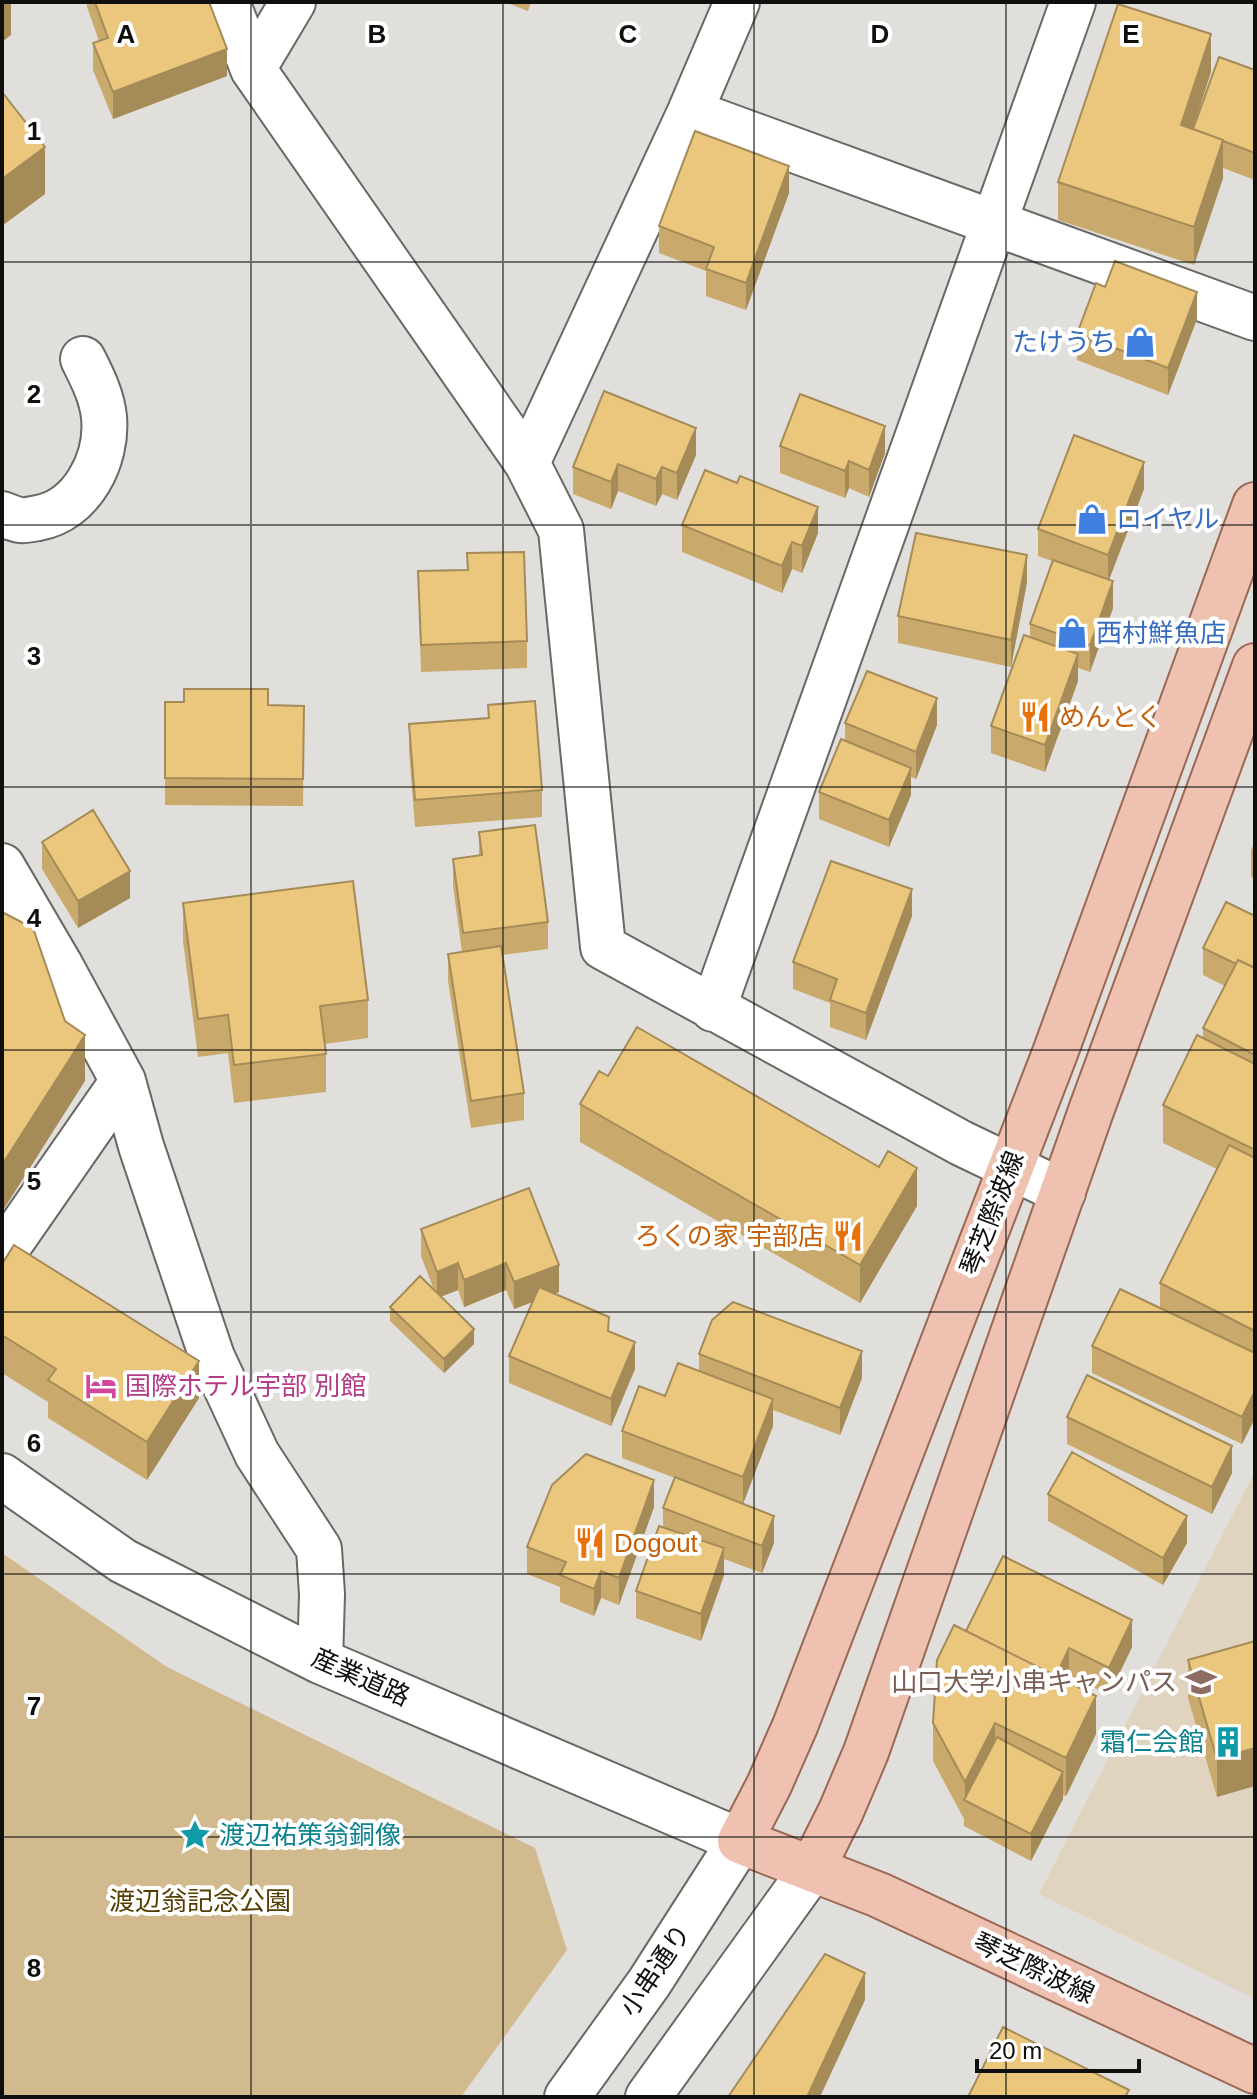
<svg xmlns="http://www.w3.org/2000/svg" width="1257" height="2099" font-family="Helvetica,'Noto Sans JP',sans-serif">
<rect width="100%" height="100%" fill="#e1dfdc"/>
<path fill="#e0d4c0" d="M1255,1471v528l-216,-105z"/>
<path fill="#d1ba8d" d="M2,1553l165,114 368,181 32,102 -106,147h-459z"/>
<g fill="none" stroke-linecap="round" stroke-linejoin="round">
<defs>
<path id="minor" d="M227,2l26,67 274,394 34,67 42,417 358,196 102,49
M253,69l40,-67
M690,112l565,206
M527,463l163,-351 47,-110
M2,514c5,2 12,5 18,6 5,1 12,-1 18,-2 44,-8 70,-58 66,-101 -2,-21 -12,-40 -21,-58
M2,866l58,99 63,116 18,65 71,211 45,97 62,95 3,45 -2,67
M713,1009l360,-1007
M2,1255l121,-174
M2,1476l121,85 197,100 420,180 -91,142 -82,114
M648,2097l164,-228"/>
<path id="major" d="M1255,505l-200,548 -260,673 -26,59 -29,56 139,54 376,176
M812,1869l29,-58 25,-59 226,-644 163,-442"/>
</defs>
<use href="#minor" stroke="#6a6865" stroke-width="48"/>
<use href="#major" stroke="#9a6855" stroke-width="48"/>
<use href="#minor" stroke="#fff" stroke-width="44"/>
<use href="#major" stroke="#efc1b0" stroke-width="44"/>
</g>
<path fill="#caaa6c" d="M87,2h122l18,74 -114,43 -20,-49v-27l6,-2 -12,-34z
M505,2h26l-3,9z
M1255,70v110l-32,-12v10l-29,87 -136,-45v-38l153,-110 -18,57z
M789,193l-43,117 -40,-14v-25l-47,-18v-27z
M1105,287l92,32 -29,76 -91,-35v-26z
M780,446l105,7 -16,44 -20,-9 -4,10 -65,-25z
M696,455l-19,45 -15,-6 -6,12 -38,-15 -7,18 -38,-15v-27z
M1144,489l-35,91 4,28 -23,64 -12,-4v13l-33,91 -54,-19v-27l39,-89v-13l22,-63 -14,-5v-27z
M682,525l136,8 -16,40 -10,-4 -10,24 -100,-41z
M467,553l60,88v27l-106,4 -3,-101 49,-1z
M1027,582l-16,85 -113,-24v-27z
M165,702l139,4 -1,100 -138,-1z
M488,705l54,85v27l-127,10 -6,-76v-27l79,-6z
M845,723l92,2 -21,54 -5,-2v18l-22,52 -70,-28v-27l26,-51z
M479,832l69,90v27l-46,6 22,138v27l-53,8 -23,-147v-27l14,-2 -9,-66v-27l26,-3z
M42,842l88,56 -52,30 -36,-59z
M1255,842v37l-4,-2v-27z
M183,903l185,97v38l-43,6 1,10v38l-92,11 -6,-50 -30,4 -15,-116z
M912,916l-46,124 -36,-13v-24l-37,-14v-27z
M1255,916v502l-13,26 -150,-71v-27l68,-39v-24l57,-114 -54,-26v-38l40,-67v-10l22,-42 -22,-11v-27z
M608,1076l309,130 -57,97 -280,-161v-38z
M529,1188l30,104 -4,2 54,37 26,38 -24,57 -102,-43v-27l23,-54 -18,7 -8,-19 -42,17 -6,-17 -17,7 33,47 -30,29 -54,-52v-14l44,-17 -13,-34v-27z
M2,1264l197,134 -52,82 -99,-62v-16l-46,-29z
M699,1354l163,24 -22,57 -67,-25v16l-30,77 31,40 -12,30 -38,-14v16l-23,66 -65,-23v-27l27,-64v-19l12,-30 -53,-20v-27l43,-35 34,-25z
M1067,1417l165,56 -20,41 -145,-70z
M1048,1494l139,49 -24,42 -115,-64z
M654,1507l-35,98 -18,-7 -7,18 -34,-14v-15l-33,-13v-27z
M966,1631l166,16 -23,48 -40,-20 -2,6 29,53 -30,62 -3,-1v4l-32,62 -67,-35v-7l-31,-58v-38z
M1255,1641l-38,156 -29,-99v-38z"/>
<path fill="#a48b58" d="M2,2h9v33l-9,7z
M1211,34v38l-30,91v-38z
M227,49v27l-114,43v-27z
M1223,140v38l-29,87v-38z
M45,147v47l-43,32v-47z
M789,166v27l-43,117v-27z
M1197,292v27l-29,76v-27z
M885,426v27l-16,44v-27z
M696,428v27l-19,45v-27z
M849,461v27l-4,10v-27z
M1144,462v27l-36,93v-27z
M618,464v27l-7,18v-27z
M662,467v27l-6,12v-27z
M818,507v26l-16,40v-27z
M792,542v27l-10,24v-27z
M1027,555v27l-16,85v-27z
M1113,581v27l-23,64v-27z
M1078,654v27l-33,91v-27z
M937,698v27l-21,54v-27z
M911,768v27l-22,52v-27z
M130,871v27l-52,30v-27z
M912,889v27l-46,124v-27z
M85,1035v46l-83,131v-47z
M917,1168v38l-57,97v-38z
M458,1263v27l-21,8v-26z
M506,1263v27l-42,17v-27z
M559,1265v27l-45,17v-27z
M474,1329v15l-30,29v-14z
M635,1342v27l-24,57v-27z
M862,1351v27l-22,57v-27z
M199,1361v37l-52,82v-38z
M1255,1391v27l-13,26v-27z
M773,1399v27l-30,78v-27z
M1232,1446v27l-20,41v-27z
M654,1480v27l-35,98v-27z
M774,1516v27l-12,30v-27z
M1187,1516v27l-24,42v-27z
M724,1548v27l-23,66v-27z
M601,1571v27l-7,18v-27z
M1132,1620v27l-23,48v-27z
M1069,1648v27l-15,31v-27z
M1096,1696v38l-30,62v-38z
M995,1723v38l-30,39v-18z
M1255,1748v38l-38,11v-38z
M1063,1772v27l-32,62v-27z
M865,1973v27l-45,97h-13z"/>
<path fill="#ebc67d" stroke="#a48b58" stroke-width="2" d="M95,2h114l18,47 -114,43 -20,-49 15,-5z
M1118,4l93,30 -30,91 42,15 -29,87 -136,-45z
M1219,57l36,13v83l-32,-12v-1l-30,-11z
M2,92l43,55 -43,32z
M695,131l94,35 -43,117 -40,-14 8,-22 -55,-21z
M1115,261l82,31 -29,76 -91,-34 19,-51 9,4z
M604,391l92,37 -19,45 -15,-6 -6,12 -38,-15 -7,18 -38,-15z
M800,394l85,32 -16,44 -20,-9 -4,10 -65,-25z
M1074,435l70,27 -36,93 -70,-26z
M705,470l32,13 3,-7 78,31 -16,39 -10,-4 -10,24 -100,-41z
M916,533l111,22 -16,85 -113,-24z
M524,552l3,89 -106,4 -3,-74 50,-1 -1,-17z
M1053,560l60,21 -23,64 -60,-21z
M1024,635l54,19 -33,91 -54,-19z
M867,671l70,27 -21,54 -71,-29z
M184,689h84v16l36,1 -1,73 -138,-1v-76h19z
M535,701l7,89 -127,10 -6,-76 80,-6 -1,-13z
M841,739l70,29 -22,52 -70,-28z
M93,810l37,61 -52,30 -36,-59z
M535,825l13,97 -85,11 -10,-74 29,-4 -3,-23z
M831,861l81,28 -46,124 -36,-13 7,-21 -44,-17z
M353,881l15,119 -48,6 6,48 -92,11 -6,-50 -30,4 -15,-116z
M1226,902l29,14v52l-17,-8 -2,4 -33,-16z
M2,912l31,16 32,93 20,14 -83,130z
M501,946l23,147 -53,8 -23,-147z
M1238,960l17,8v87l-52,-27z
M637,1027l242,140 9,-16 29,17 -57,97 -280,-161 19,-33 9,5z
M1197,1035l58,29v86l-92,-45z
M1229,1145l26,13v173l-95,-48z
M529,1188l30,77 -45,17 -8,-19 -42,17 -6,-17 -21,9 -16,-43z
M14,1245l185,116 -52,81 -99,-62 8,-11 -54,-34v-71z
M420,1276l54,53 -30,30 -54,-52z
M539,1287l70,30 -1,14 27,11 -24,57 -102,-43z
M1120,1289l135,64v38l-13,26 -150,-71z
M733,1302l129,49 -22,57 -141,-54 13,-34z
M678,1363l95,36 -30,78 -121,-46 17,-45 26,10z
M1087,1375l145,71 -20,41 -145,-70z
M1072,1452l115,64 -24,42 -115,-64z
M586,1454l68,26 -35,98 -18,-7 -7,18 -34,-14 6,-13 -39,-15 25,-62z
M675,1477l99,39 -12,30 -99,-38z
M659,1526l65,22 -23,66 -65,-23z
M1003,1556l129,64 -23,48 -40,-20 -13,28 -90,-45z
M954,1625l142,71 -30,62 -71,-35 -30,59 -32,-59 4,-63z
M1255,1641v107l-38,11 -29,-99z
M997,1737l66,35 -32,62 -67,-34z
M825,1954l40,19 -58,124h-79z
M1003,2027l126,63 -4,7h-157z"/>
<path fill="none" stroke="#0f0f0e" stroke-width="2" stroke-opacity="0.55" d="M251,2v2095M503,2v2095M754,2v2095M1006,2v2095M2,262h1253M2,525h1253M2,787h1253M2,1050h1253M2,1312h1253M2,1574h1253M2,1837h1253"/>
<defs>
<symbol id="shop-bare" viewBox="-9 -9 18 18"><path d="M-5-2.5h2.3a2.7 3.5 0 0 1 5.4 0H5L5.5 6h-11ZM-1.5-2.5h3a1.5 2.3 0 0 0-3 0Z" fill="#3f7fe0" stroke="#fff" stroke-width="2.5" paint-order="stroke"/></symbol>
<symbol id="restaurant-bare" viewBox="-9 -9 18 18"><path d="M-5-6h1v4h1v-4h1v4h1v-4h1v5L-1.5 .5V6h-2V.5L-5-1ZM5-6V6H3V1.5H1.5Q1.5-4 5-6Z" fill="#e8710a" stroke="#fff" stroke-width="2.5" paint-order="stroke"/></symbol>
<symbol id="hotel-bare" viewBox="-9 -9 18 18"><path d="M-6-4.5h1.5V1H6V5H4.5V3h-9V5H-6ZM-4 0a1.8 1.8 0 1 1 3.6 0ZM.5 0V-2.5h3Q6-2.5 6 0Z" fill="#d1479c" stroke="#fff" stroke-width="2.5" paint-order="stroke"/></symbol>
<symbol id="university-bare" viewBox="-9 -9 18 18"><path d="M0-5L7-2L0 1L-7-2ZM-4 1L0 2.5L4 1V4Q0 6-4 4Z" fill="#8d6e63" stroke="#fff" stroke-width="2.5" paint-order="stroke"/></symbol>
<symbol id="building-bare" viewBox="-9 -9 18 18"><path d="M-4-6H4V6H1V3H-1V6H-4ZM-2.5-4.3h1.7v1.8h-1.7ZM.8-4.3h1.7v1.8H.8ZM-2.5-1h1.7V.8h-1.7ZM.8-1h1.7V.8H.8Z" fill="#0f9aa8" stroke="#fff" stroke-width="2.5" paint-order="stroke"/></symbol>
<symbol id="sight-bare" viewBox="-9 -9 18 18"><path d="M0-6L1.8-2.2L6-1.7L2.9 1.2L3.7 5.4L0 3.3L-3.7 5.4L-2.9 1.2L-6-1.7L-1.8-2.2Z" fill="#0f9aa8" stroke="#fff" stroke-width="2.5" paint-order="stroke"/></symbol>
</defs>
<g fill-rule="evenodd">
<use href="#shop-bare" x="1118" y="320" width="44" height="44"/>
<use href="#shop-bare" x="1070" y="497" width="44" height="44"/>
<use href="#shop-bare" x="1050" y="611" width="44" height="44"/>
<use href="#restaurant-bare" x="1013" y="695" width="44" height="44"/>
<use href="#restaurant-bare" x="826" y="1214" width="44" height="44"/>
<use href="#hotel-bare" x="79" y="1364" width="44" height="44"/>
<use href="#restaurant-bare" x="568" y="1521" width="44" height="44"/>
<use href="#university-bare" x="1179" y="1660" width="44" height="44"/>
<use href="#building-bare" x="1206" y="1720" width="44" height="44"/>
<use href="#sight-bare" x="173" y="1813" width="44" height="44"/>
</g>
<g text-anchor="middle" stroke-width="8" stroke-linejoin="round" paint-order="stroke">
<g font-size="26" fill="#366cbe" stroke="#fff" text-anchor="start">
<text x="1116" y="351" text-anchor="end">たけうち</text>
<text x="1116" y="528">ロイヤル</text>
<text x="1096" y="642">西村鮮魚店</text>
</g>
<g font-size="26" fill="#c56008" stroke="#fff" text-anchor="start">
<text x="1059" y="726">めんとく</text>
<text x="824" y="1245" text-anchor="end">ろくの家 宇部店</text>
<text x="614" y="1552">Dogout</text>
</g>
<g font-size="26" fill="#0f0f0e" stroke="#fff">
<text transform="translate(992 1213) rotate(-69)" y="9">琴芝際波線</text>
<text transform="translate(361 1677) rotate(24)" y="9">産業道路</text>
<text transform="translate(1034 1968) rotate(25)" y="9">琴芝際波線</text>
<text transform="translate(655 1970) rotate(-56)" y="9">小串通り</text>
</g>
<g font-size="26" fill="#b23c85" stroke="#fff" text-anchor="start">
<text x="125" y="1395">国際ホテル宇部 別館</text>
</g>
<g font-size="26" fill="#785e54" stroke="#fff" text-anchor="end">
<text x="1177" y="1691">山口大学小串キャンパス</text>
</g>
<g font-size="26" fill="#0d838f" stroke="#fff" text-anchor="end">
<text x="1204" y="1751">霜仁会館</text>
<text x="219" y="1844" text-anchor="start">渡辺祐策翁銅像</text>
</g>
<g font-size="26" fill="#553d00" stroke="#fff">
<text x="200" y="1910">渡辺翁記念公園</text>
</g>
</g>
<g font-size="26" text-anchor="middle" font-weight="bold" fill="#0f0f0e" stroke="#fff" stroke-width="8" stroke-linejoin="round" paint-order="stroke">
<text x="126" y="43">A</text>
<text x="377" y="43">B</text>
<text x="628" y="43">C</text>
<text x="880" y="43">D</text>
<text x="1131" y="43">E</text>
<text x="34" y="140">1</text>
<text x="34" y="403">2</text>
<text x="34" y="665">3</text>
<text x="34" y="927">4</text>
<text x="34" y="1190">5</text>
<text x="34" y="1452">6</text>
<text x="34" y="1715">7</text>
<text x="34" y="1977">8</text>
</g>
<rect width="1257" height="2099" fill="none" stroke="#0f0f0e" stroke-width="8"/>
<path d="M977 2059v12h162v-12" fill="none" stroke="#0f0f0e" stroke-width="4"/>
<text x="989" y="2059" font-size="24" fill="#0f0f0e" stroke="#ffffff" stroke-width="6" paint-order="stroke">20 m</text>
</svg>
